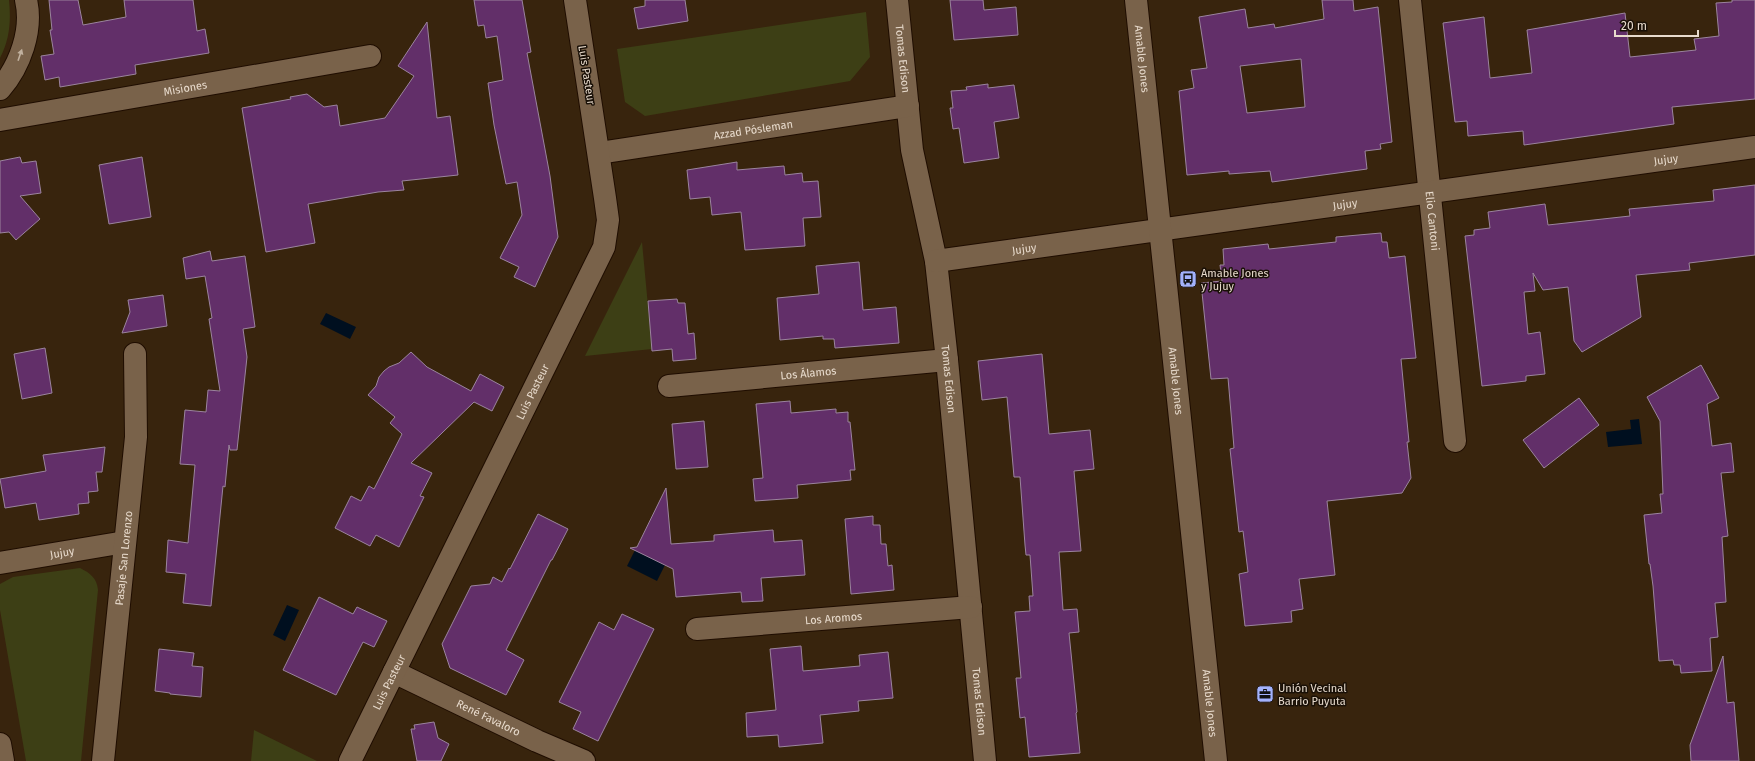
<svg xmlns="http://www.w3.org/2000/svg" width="1755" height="761" font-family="'Fira Sans',sans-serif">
<rect width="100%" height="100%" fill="#38240d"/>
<path fill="#3d3f15" d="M0,0h9c2,20 1,39 -9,58z
M866,12l4,45 -20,24 -205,35 -20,-14 -8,-53z
M642,242l10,107 -67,7z
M80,568c10,5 17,10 18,22l-17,171h-55l-26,-151v-26l13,-7z
M254,730l63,31h-66z"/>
<path fill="#000f1f" d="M326,313l30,14 -6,12 -30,-15z
M1639,419l3,25 -34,3 -2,-15 25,-3 -1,-9z
M635,550l30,15 -8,16 -30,-15z
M287,605l12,5 -14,31 -12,-6z"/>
<path fill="#622f69" stroke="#9b849e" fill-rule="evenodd" d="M49,0h29l5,25 43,-8 -2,-17h69l4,31 8,-2 4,24 -74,12 1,9 -76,13 -1,-10 -14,3 -4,-24 13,-2 -4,-24h2z
M474,0h48l9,52 -4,1 23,123 8,61 -23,50 -21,-10 5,-10 -19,-9 22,-43 -5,-33 -11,2 -12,-59 -6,-42 15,-3 -6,-44 -11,2 -2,-13 -6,1z
M645,0h40l3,21 -50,8 -4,-21 11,-2z
M950,0h33l1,10 32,-3 2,28 -64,5z
M1322,0h31l1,11 24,-4 14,135 -12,2 1,5 -16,2 2,18 -95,13 -2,-11 -41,3v-3l-42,4 -8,-84 15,-3 -3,-18 16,-2 -8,-51 46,-8 3,19 26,-4 1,4 49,-9zM1301,59l4,48 -58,6 -7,-47z
M1732,0h23v99l-83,8 2,17 -150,21 -1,-14 -55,5 -1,-15 -12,1 -12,-99 41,-6 6,61 42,-5 -5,-43 98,-17 5,44 66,-7 -2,-11 25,-3 -3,-33 16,-1z
M427,22l10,96 13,-2 8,59 -56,6 2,9 -26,2 -70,12 7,39 -49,9 -24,-144 49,-9 -1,-2 17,-3 17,13 13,-2 3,21 45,-8 29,-42 -16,-10z
M988,84v4l26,-3 5,33 -25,4 5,36 -35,5 -5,-35 -6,1 -3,-21h3l-2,-17 16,-1 -1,-3z
M20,157l2,6 14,-2 5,32 -21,3 20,23 -24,21 -7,-8 -9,1v-72z
M142,157l9,60 -42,7 -10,-59z
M737,162v8l47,-4 1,9 17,-2 1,9 15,-1 3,36 -18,1 2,28 -60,4 -4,-38 -29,3 -2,-18 -20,2 -3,-29z
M1755,185v70l-66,8 1,7 -54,5 5,42 -59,35 -8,-11 -6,-54 -25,3 -10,-17 2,18 -11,1 4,42 12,-2 5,42 -19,2v5l-44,5 -17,-150 9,-1v-5l16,-2 -2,-16 57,-8 3,21 82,-9 -1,-7 85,-8 -1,-11z
M1381,233l1,9h5l2,16 16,-2 11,102 -15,1 8,83h-2l4,36 -9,15 -75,8 8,74 -36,4 4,30 -12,2 1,11 -47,4 -6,-52 9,-2 -5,-41 -4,1 -9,-83 4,-1 -6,-70 -17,1 -10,-96 21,-2 -2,-16h4l-1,-16 45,-5 1,5 67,-7v-5z
M210,251l2,10 33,-5 10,71 -12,2 4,28 -10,93h-7l-1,-5 -4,42 -2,-1 -12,120 -28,-3 3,-29 -20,-2 2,-32 20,3 7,-78 -15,-1 5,-54 21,2 2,-22 12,1 -11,-72 3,-1 -7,-42 -19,3 -3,-21z
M859,262l4,48 33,-3 3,36 -64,5 -1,-9h-11v-3l-43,4 -3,-42 42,-4 -3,-28z
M163,295l4,31 -45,7 8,-21 -2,-12z
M677,299l1,4h7l3,31 6,-1 2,26 -23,2 -1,-12 -20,2 -4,-50z
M45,348l7,45 -30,6 -8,-45z
M411,352l16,15 44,24 9,-17 24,13 -12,24 -18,-9 -63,61 21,10 -12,23 4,1 -25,50 -23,-12 -6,11 -35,-18 16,-32 10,5 8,-15 5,3 28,-55 -12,-11 5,-6 -27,-22 8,-9 3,-9 5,-6 5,-4 10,-4z
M1042,354l7,80 41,-4 4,39 -20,2 7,80 -22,1 4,58 14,-1 2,23 -10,1 8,79 -1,1 4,40 -51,4 -4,-40 -5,1 -4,-40h5l-6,-66 15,-1 -1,-15h4l-3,-41h-4l-1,-10 -5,-68h-6l-7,-80 -25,3 -4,-39z
M1701,365l18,33 -12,6 5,42 19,-3 3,29 -13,1 7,63 -6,1 4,65 -11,1 3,34 -8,1 2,33 -31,2 -1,-8h-6l-1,-5 -14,1 -6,-75 -3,-22h-1l-5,-49 18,-2 -2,-19h3l-3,-73 -13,-24z
M1579,398l20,27 -55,43 -21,-28z
M790,401l1,12 45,-4v4l12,-1v10h2l5,48h-5l1,10 -54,5 1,13 -43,3 -2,-22 10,-1 -7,-74z
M704,421l4,46 -32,2 -4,-45z
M105,447l-3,25h-6l2,19 -10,1 1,11 -11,1 1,10 -40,6 -3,-17 -31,5 -5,-29 46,-8 -3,-16z
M666,488l5,56 43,-3v-6l59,-5 1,12 28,-2 3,35 -44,3 2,23 -21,1 -1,-10 -65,5 -3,-28 -43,-21 7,-1z
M538,514l30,15 -16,31h-1l-45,90 18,10 -18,35 -56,-27 -8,-24 29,-58 19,-2 3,-7 9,5 7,-14 1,1z
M873,516v9h7l1,19h5l2,22 4,-1 2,25 -43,4 -6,-75z
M319,597l34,17 4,-7 30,14 -13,26 -11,-5 -27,53 -53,-25z
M622,614l32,15 -56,112 -25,-12 8,-17 -22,-10 40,-80 15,8z
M801,646l2,25 57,-5 -1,-11 29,-3 5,46 -35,3 1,10 -39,4 3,28 -44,4 -1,-12 -31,2 -1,-24 30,-3 -6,-61z
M159,649l35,4 -2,13 11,1 -2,30 -31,-3v-1l-15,-2z
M1723,656l4,47 7,-1 5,59h-48l-1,-16z
M434,722l4,16 11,6 -8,17h-24l-6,-32h4l-1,-4z"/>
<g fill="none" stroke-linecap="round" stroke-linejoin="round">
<defs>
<g id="minor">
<path id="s1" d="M897,0l15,150 24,111 11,99 38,401"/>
<path id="s2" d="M1410,0l45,441"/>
<path d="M0,89c20,-23 33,-59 26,-89"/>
<path id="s3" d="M0,120l370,-64"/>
<path id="s4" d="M599,153l309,-47"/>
<path id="s5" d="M936,261l819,-114"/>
<path id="s6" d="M669,386l278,-26"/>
<path id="s7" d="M0,563l125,-21"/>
<path id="s8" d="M697,629l274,-22"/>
<path id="s9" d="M394,672l143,69 47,20"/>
<path d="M0,744l3,17"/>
<path id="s10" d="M103,761l33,-324 -1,-83"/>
<path id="s11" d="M350,761l254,-514 4,-27 -3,-22 -30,-198"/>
</g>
<g id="tertiary">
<path id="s12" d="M1136,0l80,761"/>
</g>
</defs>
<use href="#minor" stroke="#1f0d00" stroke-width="24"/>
<use href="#tertiary" stroke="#1f0d00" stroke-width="24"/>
<use href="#minor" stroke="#79624a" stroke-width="22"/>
<use href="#tertiary" stroke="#79624a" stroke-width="22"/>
</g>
<defs><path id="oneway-solid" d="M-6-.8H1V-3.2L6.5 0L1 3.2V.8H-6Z"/></defs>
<use fill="#c1b19f" href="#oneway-solid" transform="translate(20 55) rotate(-71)"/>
<defs>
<symbol id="bus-square" viewBox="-11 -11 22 22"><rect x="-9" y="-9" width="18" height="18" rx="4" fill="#a3b2fd" stroke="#191007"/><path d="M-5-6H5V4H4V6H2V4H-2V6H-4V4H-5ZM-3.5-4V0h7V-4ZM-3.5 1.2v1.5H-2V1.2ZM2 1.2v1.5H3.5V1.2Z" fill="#111"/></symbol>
<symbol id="office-square" viewBox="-11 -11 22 22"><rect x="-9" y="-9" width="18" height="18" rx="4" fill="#a3b2fd" stroke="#191007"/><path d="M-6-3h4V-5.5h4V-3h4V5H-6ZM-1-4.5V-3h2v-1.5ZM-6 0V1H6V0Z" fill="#111"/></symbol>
</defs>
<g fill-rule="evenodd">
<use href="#bus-square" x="1178" y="269" width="20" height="20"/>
<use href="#office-square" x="1255" y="684" width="20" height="20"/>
</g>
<g text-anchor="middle" stroke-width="3" stroke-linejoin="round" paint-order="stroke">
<g font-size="11" fill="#e8dbcd" stroke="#191007">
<text dy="4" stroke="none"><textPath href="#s12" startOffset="59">Amable Jones</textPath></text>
<text dy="4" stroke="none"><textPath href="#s1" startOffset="59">Tomas Edison</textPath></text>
<text transform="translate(587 75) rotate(81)" y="4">Luis Pasteur</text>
<text dy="4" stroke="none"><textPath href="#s3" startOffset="188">Misiones</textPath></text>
<text dy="4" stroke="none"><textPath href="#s4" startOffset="156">Azzad Pósleman</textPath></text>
<text dy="4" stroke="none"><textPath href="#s5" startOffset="737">Jujuy</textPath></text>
<text dy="4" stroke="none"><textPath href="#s5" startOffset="413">Jujuy</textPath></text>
<text dy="4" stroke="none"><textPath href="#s2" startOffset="222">Elio Cantoni</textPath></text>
<text dy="4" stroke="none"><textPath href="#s5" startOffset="89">Jujuy</textPath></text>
<text dy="4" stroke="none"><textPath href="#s6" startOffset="140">Los Álamos</textPath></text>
<text dy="4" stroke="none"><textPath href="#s1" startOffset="383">Tomas Edison</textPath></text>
<text dy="4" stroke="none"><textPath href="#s12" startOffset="383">Amable Jones</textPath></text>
<text dy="4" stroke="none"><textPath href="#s11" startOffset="412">Luis Pasteur</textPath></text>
<text dy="4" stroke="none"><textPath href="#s7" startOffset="63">Jujuy</textPath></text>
<text dy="4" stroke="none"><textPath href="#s10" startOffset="204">Pasaje San Lorenzo</textPath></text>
<text dy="4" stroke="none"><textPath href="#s8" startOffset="137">Los Aromos</textPath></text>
<text dy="4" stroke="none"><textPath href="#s11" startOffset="88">Luis Pasteur</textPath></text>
<text dy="4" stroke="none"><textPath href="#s1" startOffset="707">Tomas Edison</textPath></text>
<text dy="4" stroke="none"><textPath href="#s12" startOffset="707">Amable Jones</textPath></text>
<text dy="4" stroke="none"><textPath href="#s9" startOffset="105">René Favaloro</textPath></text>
</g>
<g font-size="11" fill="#e8dbcd" stroke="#191007" text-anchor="start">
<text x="1201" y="277">Amable Jones<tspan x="1201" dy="13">y Jujuy</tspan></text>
<text x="1278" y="692">Unión Vecinal<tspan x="1278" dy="13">Barrio Puyuta</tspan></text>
</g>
</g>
<path d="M1615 30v6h83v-6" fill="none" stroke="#e8dbcd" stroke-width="2"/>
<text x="1621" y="30" font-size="12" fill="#e8dbcd" stroke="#191007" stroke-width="3" paint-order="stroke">20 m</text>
</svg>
